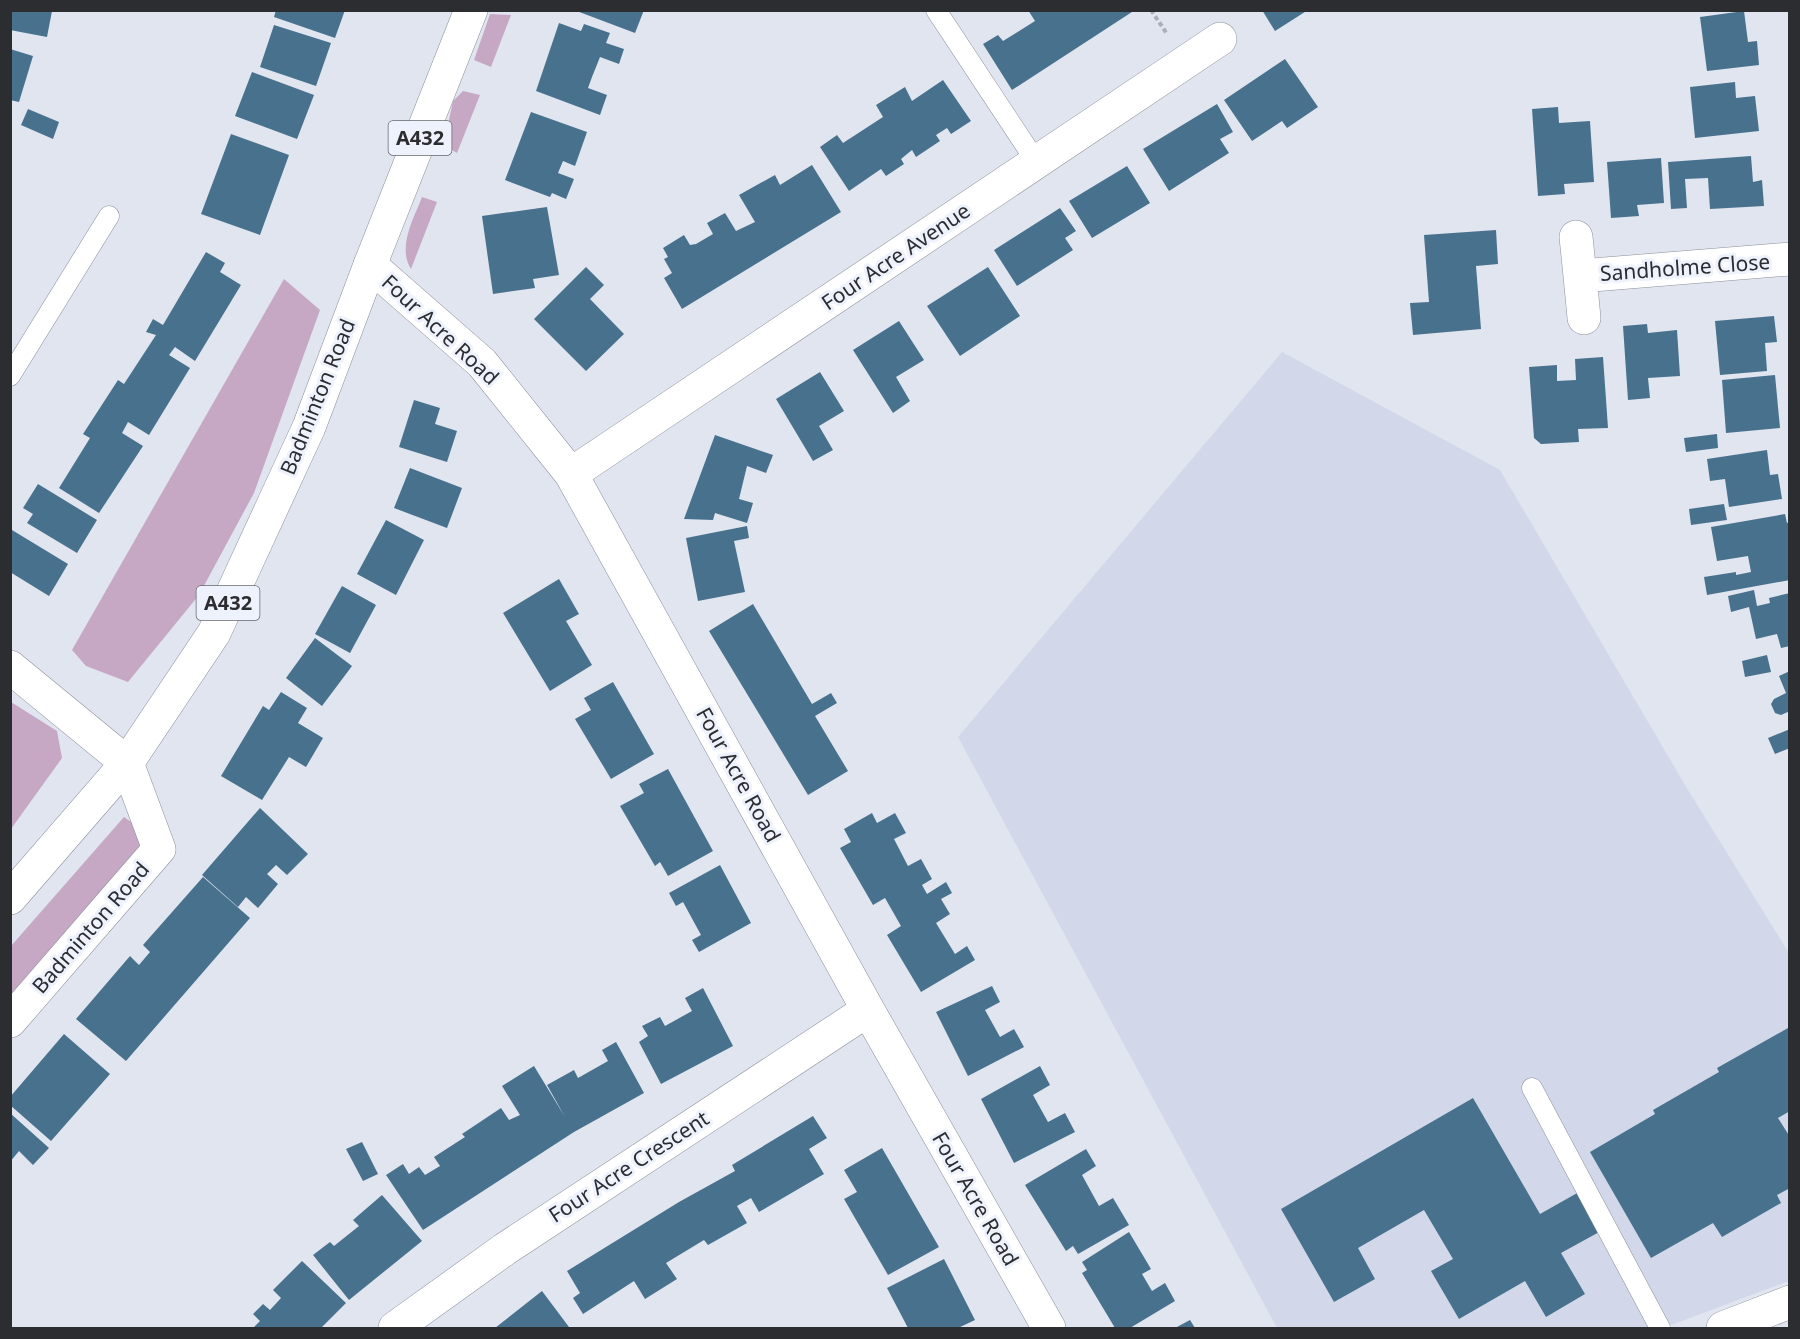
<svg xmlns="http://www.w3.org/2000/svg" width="1800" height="1339" font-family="'Noto Sans',sans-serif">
<rect width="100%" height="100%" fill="#e1e5f0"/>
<path fill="#d2d8ea" d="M1282,352l218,118 188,320 101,163v328l-126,47h-386l-319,-591z"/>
<path fill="#c6a8c5" d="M490,14l21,1 -20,52 -17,-7z
M463,91l17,4 -23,58 -12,-7v-7l8,-38z
M422,197l15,5 -26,67c-14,-22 3,-51 11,-72z
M284,279l36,31 -66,183 -55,102 -71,87 -42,-16 -14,-16z
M11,702l46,29 5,27 -51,71z
M124,817l13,9 5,16 -24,34 -107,124v-54z"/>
<path fill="#48718d" d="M10,10l42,1 -5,26 -37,-7z
M276,10h69l-10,28 -61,-21z
M574,10h70l-9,23z
M1028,10h107l-123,80 -29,-46 15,-9 5,6 32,-20z
M1262,10h46l-33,21z
M1744,11l4,31 9,-1 2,24 -52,6 -7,-54z
M559,23l22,8 3,-7 26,9 -4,10 18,6 -5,15 -19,-7 -8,20 -4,11 19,7 -7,20 -64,-24z
M274,25l57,18 -15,43 -56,-19z
M10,49l23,7 -14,46 -9,-2z
M1285,59l33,48 -31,21 -5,-7 -30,20 -28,-41z
M252,72l62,23 -17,44 -62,-23z
M943,80l28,41 -20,13 -4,-6 -11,7 4,6 -24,16 -4,-7 -11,9 3,5 -18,12 -5,-7 -32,22 -29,-44 17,-12 6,8 40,-26 -7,-12 29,-18 7,14z
M1735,82l1,16 19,-2 4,35 -64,7 -5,-51z
M1217,104l16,28 -13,7 9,14 -60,38 -26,-42z
M1558,107l1,16 31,-2 4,61 -30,2 1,10 -27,2 -6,-87z
M28,109l31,13 -6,17 -32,-14z
M531,112l56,20 -12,34 -12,-5 -5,12 16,6 -8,20 -14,-6 -2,4 -45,-17z
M231,134l58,21 -29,80 -59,-21z
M1751,156l2,26 9,-2 2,26 -54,3 -2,-31 -23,1 2,29 -16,1 -3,-47z
M1661,158l3,45 -27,2 2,11 -28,2 -4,-56z
M812,165l29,47 -159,97 -18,-31 8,-5 -8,-14 4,-2 -5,-9 21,-13 6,10 6,-1 17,-10 -6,-11 18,-10 11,18 19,-9 -16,-27 36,-20 5,10z
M1127,166l23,37 -58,35 -23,-37z
M547,207l12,68 -26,4 2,9 -42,6 -11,-78z
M1060,208l16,23 -11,7 8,12 -56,36 -23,-36z
M1496,230l2,34 -22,2 5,63 -68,6 -3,-32 19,-1 -5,-67z
M206,252l19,11 -5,9 21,13 -46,76 -20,-14 -6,8 21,13 -41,67 -21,-13 -6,11 21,13 -44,67 -40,-25 31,-50 -7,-4 35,-54 6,4 32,-49 -10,-3 7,-13 10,6z
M586,267l18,18 -14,14 34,35 -38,37 -52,-52z
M988,267l32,49 -60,40 -33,-50z
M1774,316l3,26 -12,1 2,28 -47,4 -5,-54z
M899,321l25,39 -28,17 14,24 -17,12 -40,-63z
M1647,324l1,9 29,-3 3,46 -32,2 2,20 -22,2 -5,-74z
M1603,357l5,71 -30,1 1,13 -38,2 -7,-6 -5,-71 28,-2v16l19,-1 -1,-21z
M820,372l24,39 -25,15 14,24 -20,11 -37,-62z
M1775,375l5,53 -54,5 -4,-53z
M414,400l26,8 -5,16 22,7 -10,31 -48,-15z
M1717,434l1,14 -32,4 -2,-14z
M715,435l58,20 -7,18 -19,-7 -8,33 14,4 -6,20 -32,-10 -2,7 -29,-1z
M1767,450l3,25 8,-1 4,25 -53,8 -4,-28 -15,2 -3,-22z
M410,468l52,20 -15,40 -53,-20z
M38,484l59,36 -20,33 -50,-30 6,-9 -10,-6z
M1724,504l3,16 -36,5 -2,-16z
M1785,514l2,9 3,-1v58l-83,15 -3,-18 32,-5v3l15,-3 -3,-16 -31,5 -6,-34z
M386,520l38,20 -28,55 -39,-21z
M747,526l2,12 -15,3 11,51 -47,9 -12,-63z
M12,530l56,34 -19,32 -39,-24z
M559,579l20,35 -13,7 26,44 -42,26 -47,-78z
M342,586l34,19 -26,48 -35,-19z
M1754,590l3,16 13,-3 -1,-5 21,-5v53l-9,2 -4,-14 -21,5 -7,-32 -18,5 -3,-16z
M753,604l59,100 19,-11 6,10 -22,13 33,55 -40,24 -99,-164z
M315,638l37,28 -30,40 -36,-28z
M1767,655l4,17 -26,5 -3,-16z
M1790,671v40l-9,4 -6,-2 -4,-9 3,-5 12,-6 -7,-17z
M613,682l41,72 -43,25 -36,-60 16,-9 -7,-12z
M281,692l26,16 -9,15 25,15 -17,29 -17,-10 -27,43 -41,-24 42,-70 6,4z
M1790,729v19l-15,6 -7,-16z
M668,769l45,82 -45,25 -8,-14 -5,4 -35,-60 24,-13 -5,-9z
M260,808l48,46 -21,21 -11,-10 -9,9 11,10 -20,24 -12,-11 -8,10 -36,-32z
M872,813l5,10 18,-10 11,20 -12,6 14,27 13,-7 11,20 -10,6 5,9 19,-12 6,11 -11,6 9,15 -14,9 19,31 12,-8 8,14 -54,32 -34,-57 14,-9 -16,-28 -12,7 -33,-57 11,-6 -7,-13z
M720,865l31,58 -52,29 -7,-12 9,-5 -18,-33 -7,4 -7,-13z
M203,877l47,41 -124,143 -50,-42 54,-63 9,9 11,-13 -7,-7z
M992,986l8,16 -15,8 15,27 14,-8 10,18 -56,29 -32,-64z
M703,988l30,58 -72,38 -22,-42 9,-6 -6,-10 18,-9 5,9 27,-15 -7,-13z
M1788,1028l2,83 -12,7 12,19v51l-13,7 4,8 -59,34 -9,-14 -62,35 -61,-106 65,-38 -2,-4 66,-38 -2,-4z
M64,1034l46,40 -59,67 -41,-36v-8z
M616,1042l28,51 -70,39 -151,98 -37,-55 17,-11 6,10 10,-7 6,8 15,-9 -6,-9 31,-20 -3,-3 39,-26 8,12 11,-5 -18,-29 32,-20 31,51 -18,-32 27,-15 4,8 30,-17 -6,-11z
M1040,1066l10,19 -17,10 15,27 17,-9 10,19 -61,31 -33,-64z
M1473,1098l67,116 39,-22 22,39 -40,22 24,41 -39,23 -21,-36 -66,38 -28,-48 22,-12 -29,-49 -66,38 17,31 -41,23 -53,-93z
M10,1113l39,35 -16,17 -14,-14 -9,11z
M813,1116l14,22 -18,11 15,25 -65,38 -8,-14 -14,8 10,17 -39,22 -4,-5 -38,23 11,16 -32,20 -11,-18 -51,33 -10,-16 7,-5 -13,-22 112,-69 56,-31 -3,-6z
M362,1142l16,32 -15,7 -17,-32z
M882,1148l57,99 -51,28 -44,-76 13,-7 -13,-22z
M1086,1149l10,17 -14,9 17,31 14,-8 16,27 -51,29 -5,-8 -7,5 -41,-66z
M382,1195l40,46 -73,59 -36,-45 17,-13 4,4 25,-20 -6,-6z
M1129,1232l22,37 -9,5 10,17 13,-8 10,18 -45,27h-15l-33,-55 5,-3 -5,-8z
M944,1259l31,61 -17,8h-50l-21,-40z
M302,1261l44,42 -25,25h-68l7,-7 -7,-7 10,-10 7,6 11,-12 -8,-8z
M542,1291l27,36 -2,1h-72z
M1190,1320l5,8h-20z"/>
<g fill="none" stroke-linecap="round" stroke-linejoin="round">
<defs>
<path id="service" d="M936,10l101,153
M10,376l99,-160
M1532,1088l128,240"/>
<path id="minor" d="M1576,237l4,39 210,-17
M370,265l112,98 89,111 297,536 181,318
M1580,276l4,42
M571,474l649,-435
M10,667l117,96 32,86 -149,172
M395,1328l110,-79 363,-239
M1723,1328l67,-26"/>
<path id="primary" d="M10,898l117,-135 87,-130 95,-206 61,-162 101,-255"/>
</defs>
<use href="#service" stroke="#8b8f99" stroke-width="21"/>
<use href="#minor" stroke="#8b8f99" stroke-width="34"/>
<use href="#primary" stroke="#8b8f99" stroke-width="34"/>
<path stroke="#abaeb7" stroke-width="4" stroke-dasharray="4.5 3" stroke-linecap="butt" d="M1151,10l16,24"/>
<use href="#service" stroke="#fff" stroke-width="20"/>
<use href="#minor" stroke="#fff" stroke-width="33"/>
<use href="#primary" stroke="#fff" stroke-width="33"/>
</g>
<g text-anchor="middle" stroke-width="6" stroke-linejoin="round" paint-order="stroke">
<g fill="#eef2fd" stroke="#66686e" stroke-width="1.5">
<rect x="388.5" y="121" width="63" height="34" rx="4.5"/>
<rect x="196.5" y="586" width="63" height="34" rx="4.5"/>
</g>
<g font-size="20" font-weight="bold" fill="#2c2d31">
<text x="420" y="145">A432</text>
<text x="228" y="610">A432</text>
</g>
<g font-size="21" fill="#2c2d31" stroke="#eef2fd">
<text transform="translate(896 257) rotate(-34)" y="7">Four Acre Avenue</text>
<text transform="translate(1685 268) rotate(-4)" y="7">Sandholme Close</text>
<text transform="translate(440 330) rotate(43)" y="7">Four Acre Road</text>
<text transform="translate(318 397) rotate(-68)" y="7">Badminton Road</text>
<text transform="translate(738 775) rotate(61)" y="7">Four Acre Road</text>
<text transform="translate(91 928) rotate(-49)" y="7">Badminton Road</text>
<text transform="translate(629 1167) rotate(-33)" y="7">Four Acre Crescent</text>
<text transform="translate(975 1199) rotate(60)" y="7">Four Acre Road</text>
</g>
</g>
<rect width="1800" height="1339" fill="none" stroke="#2c2d31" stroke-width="24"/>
</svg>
